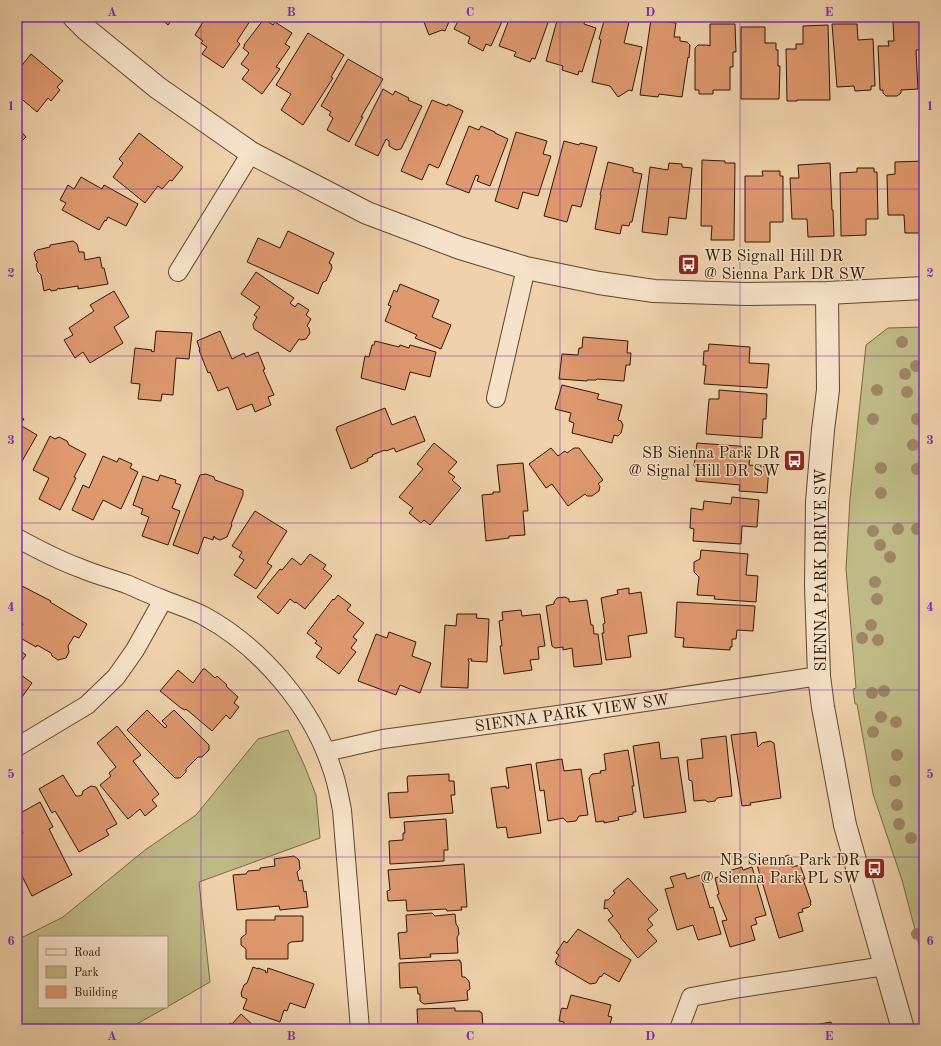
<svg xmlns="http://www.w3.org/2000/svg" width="941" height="1046" font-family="'Old Standard TT',serif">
<rect width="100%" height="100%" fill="#efd2ab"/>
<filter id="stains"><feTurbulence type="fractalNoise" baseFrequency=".005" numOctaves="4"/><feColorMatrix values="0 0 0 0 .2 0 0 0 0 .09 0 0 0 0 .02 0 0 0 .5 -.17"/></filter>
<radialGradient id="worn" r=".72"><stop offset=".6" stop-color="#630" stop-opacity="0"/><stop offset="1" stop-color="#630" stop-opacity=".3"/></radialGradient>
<path fill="#bfba85" stroke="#786842" d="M924,327v637l-22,-84 -29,-86 -16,-90h-2l-2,-15 3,-1 -10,-119 4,-70 16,-154 22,-17z
M288,730l17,37 11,28 4,43 -121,44 11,100 -43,25v-70h-128v70h128l-39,22h-111v-89l46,-23 82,-67 51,-35 62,-76z"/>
<path fill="#df996f" stroke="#311700" d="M159,17h15l-6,8z
M206,17h40l4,4 -13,20 3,3 -17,24 -21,-14 5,-7 -6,-4 2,-2 -8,-6z
M413,17h38l-6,14 -3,-1 -13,5 -5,-13z
M460,17h44l-13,29 -5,-2 -3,7 -15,-8 2,-6 -16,-8z
M510,17h40l-15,42 -3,-1 -2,4 -16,-6 2,-4 -17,-6z
M558,17h28l-2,7 12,4 -14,44 -3,-1 -1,4 -16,-5 1,-4 -17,-5z
M605,17l25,1 -6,25 18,4 -10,44 -3,-1 -11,7 -8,-11 -18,-4 9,-42 -2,-1z
M264,19l9,6 2,-3 17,11 -7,11 5,3 -14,20 4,2 -18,25 -20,-15 7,-9 -8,-6 8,-11 -6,-5 2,-3h-1z
M651,19l25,4 -2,14h6v4l7,1 3,3 -1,13 -1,-1 -6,40 -23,-3 -1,3 -18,-2z
M893,22h26l1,28h-4l2,39 -17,1v3l-4,3h-11l-3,-3v-3h-3l-2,-44h11l-1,-5h6z
M710,24h25l1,28h-3v15h-3v23h-17v4h-14v-4h-4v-42l3,-3h9l3,1z
M832,24h25l1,16 15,-1 2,47h-4v4l-16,1 -1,-5 -17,1z
M828,25l2,75h-33v1h-10l-1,-52h10v-5h7v-18z
M741,27h24v16h11v7h2v16h2l-1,33h-38z
M308,33l36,22 -13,22 2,1 -30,47 -22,-15 10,-16 -15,-9z
M31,54l32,27 -6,6 3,3 -9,11 -3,-3 -11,14 -20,-17v-28l2,2z
M348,59l35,20 -22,38h2l-14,25 -22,-12 6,-12 -4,-3 2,-3 -10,-6z
M383,89l10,6 2,-4 14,7 -1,2 14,6 -21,43 -5,1 -7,-4v-5l-3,-2 -8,17 -23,-11z
M432,100l15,6 1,-2 15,7 -24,56 -1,1 -9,-4 -7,16 -21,-9z
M469,126l10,4 2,-4 14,6v1l13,6 -18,47 -13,-5 2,-5 -3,-1 -7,18 -23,-9z
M17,127l9,10 -5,5 -1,5 -3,3z
M516,132l31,9 -4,13 8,2 -13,40 -15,-4 -5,17 -23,-8z
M139,133l44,34 -11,14 -2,-1 -8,9 -4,-3 -13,17 -32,-26 10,-14 -4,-4z
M564,141l15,4 1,-2 17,4 -16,60 -9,-2 -5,17 -23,-6z
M702,160l23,1v2h10l-1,77h-23l1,-14h-11z
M924,161v72h-19l-1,-18h-16l-1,-40 8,-1v-12z
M608,162l25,6v4l9,2 -10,48h-2l-1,4 -7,-1 -2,9 -25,-5 6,-34h-1z
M669,163l13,1v3l10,1 -6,51 -17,-2 -2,18 -25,-3 8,-65 18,3z
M830,163l2,47h1l1,26 -26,1 -1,-18h-15l-2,-41h9l-1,-13z
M857,168h17v4h3l1,47h-12v16l-25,1 -1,-63 17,-1z
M762,171h18v5h3v46h-13v20h-25v-66h18z
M81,177l21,12 2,-4 34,19 -12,22 -18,-9 -2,4 -1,-1 -6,10 -37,-20 4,-7 -6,-3 8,-15 6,4z
M288,231l46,22 -5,10 2,1 1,4 -6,13 -3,1 -5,12 -71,-32 11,-24 22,10z
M73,241l4,3 2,8h5l1,8 15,-3 2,11h2l4,16 -30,5v-3l-19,3v-1l-2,1v1l-6,1 -1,-2 -6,2 -3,-16 -3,-3 -2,-8 2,-2 -2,-1 -2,-8 3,-3 13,-3v-2z
M256,272l38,26 -4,5 5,4 3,-4 11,7 -3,5 5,4 -4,7 2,2 1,5 -4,6 -5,1 -2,-1 -9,13 -36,-23 -1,-5 4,-7 -3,-2 6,-8 -19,-13z
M400,284l39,16 -7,17 19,8 -10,24 -26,-11 2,-3 -32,-14 6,-15 -3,-1 6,-15 3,2z
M114,291l15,26 -15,10 9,16 -33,20 -7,-11 -8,6 -11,-18 9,-5 -4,-7 25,-17 -4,-6z
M156,331l36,2 -3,26 -13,-1 -3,37 -11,-1 -1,7 -23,-2 2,-15 -9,-1 4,-35 17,2 -1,1 3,1z
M220,331l12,28 12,-6 2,4 12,-5 7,17 -2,1 11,25 -6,2 3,8 -16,7 -3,-8 -15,6 -9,-23 -10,4 -8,-19 -2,1 -9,-23h1l-3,-9z
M583,337l45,4 -1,12h4l-1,12h-4l-2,16 -27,-2 -1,1h-9v1l-28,-2 3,-25 16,1 1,-7h3z
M375,341l24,6 1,-2 9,3 1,-3 26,7 -6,25 -20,-5 -5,18 -44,-12 4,-22 4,1 3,-12h2z
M709,344l41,3 -1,16 20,1 -2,24 -63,-4 2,-19h-3l1,-14h4z
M562,385l37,9 -2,5 25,6 -4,15 3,1 2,4 -2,8 -3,3 -4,-1 -2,8 -40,-10 2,-10 -5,-2 2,-8 -16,-4z
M719,390l48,4 -1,25h-3l-1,19 -56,-4 3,-35h10z
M385,408l7,17 23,-9 10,25 -29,11 -2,-4 -8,3 -1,-1 -13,5 1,1 -6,3 1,2 -17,8 -15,-40h1v-2z
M17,415l7,4 -4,6 17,10 -16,28 -4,-2z
M50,436l5,3 4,-2 8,4 2,4 17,9 -12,23 2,1 -16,32 -21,-11 10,-21 -16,-8z
M434,443l23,19 -9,10 7,5 -3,3 9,8 -31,37 -6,-5 -3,3 -12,-10 4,-5 -14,-11 24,-28 -6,-5z
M697,443l54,4 -2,18 20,2 -2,26 -28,-2 1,-6 -44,-4 1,-15h-3z
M551,448l7,8 7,-5 2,2 7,-5h5l24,32 -5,4 2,2 -1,5 -7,5h-5l-2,-2 -17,12 -16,-22 -6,4 -17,-24z
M103,456l14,6 2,-4 13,6 -2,4 8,4 -17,37 -18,-9 -10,20 -21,-10 11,-25 6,3z
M523,463l5,48h-5l2,24 -16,1v2l-23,3 -4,-46 11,-1v-2h7l-3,-27z
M206,474l8,3 1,3 28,10v5l-12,29 1,1 -5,12 -7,3 -5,-2 -1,-2 -1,4 -9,-3 -6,17 -25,-9 27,-70z
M160,475l16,5 -1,3 6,2 -9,23 8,3 -12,34 -26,-9 7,-19 -8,-3 2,-5 -10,-4 10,-29 15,5z
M732,497l27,3 -2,27 -15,-1 -1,18 -48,-3 1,-12 -4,-1 1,-20 12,2 1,-9 27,3z
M255,511l32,20 -20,32 5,3 -16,23 -22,-14 10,-15 -5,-3 3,-5 -10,-6z
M701,550l47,4 -2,21 12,1 -2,26 -42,-3 1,-3 -18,-1 2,-18 -5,-5v-10l6,-3z
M310,554l16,11 -3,4 9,7 -27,33 -9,-7 -1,1 -5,-4 -12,15 -21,-17 23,-28 2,1 10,-12 9,7z
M20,585l31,16 -1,1 37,22 -8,14 -5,-2 -6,10 1,6 -3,6 -8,2 -6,-4 -1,-3 -14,-8 -1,2 -19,-11 6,-12 -6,-4v-31z
M629,588v6l12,-2 6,41 -19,3 3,21 -25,3 -4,-27h2l-1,-9 2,-1 -4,-25 17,-4 -1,-4z
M338,595l13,10 -4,5 17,13 -11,14 4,3 -6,8 5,4 -17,22 -23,-17 6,-9 -7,-5 2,-2 -10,-8 26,-34 1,1z
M565,597l4,2v3l18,-2 4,25h2l1,9h4l4,30 -28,3 -2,-19 -9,2v-3l-8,1 -3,-2 -6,-40 8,-2v-2l3,-4z
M677,602l78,4 -2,25 -16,-1 -1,9h-4v8h-2v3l-47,-3 1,-9 -9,-1z
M521,610l1,6 18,-2 5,32 -7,1 1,12 -9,1 2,10 -28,4 -4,-28h2l-3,-25 4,-1 -1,-8z
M457,614h20l-1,4 13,1 -2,43 -16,-1 1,-2h-4l1,3 -1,26 -27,-1 4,-62 11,1z
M389,632l27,10 -4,14 19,7 -11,30 -20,-8 -4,10 -38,-14 18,-47 11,4z
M17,648l9,7 -9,12z
M203,669h2l10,9 2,-2 10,9 -1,1 12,11 -4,6 5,4 -9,12 -4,-4 -14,16 -26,-22 -1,1 -4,-2 -21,-17 18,-21 15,13z
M17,672l15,11 -15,21z
M147,710l18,18 2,-2 -5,-5 12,-11 35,35v5l-7,7h-4l-12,12v3l-6,6h-5l-48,-48z
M117,726l24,29 -8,6 26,33 -7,6 5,6 -12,10 -5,-7 -12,10 -28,-34 11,-9 -2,-3 7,-6 -19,-24z
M756,732l2,15 4,-4 8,-2 4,2 7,55 -31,5 1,2 -9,1 -11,-71z
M726,736l6,60 -15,2 -2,3 -7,1 -3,-2 -11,1 -2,-20 -3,-1 -2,-20 16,-2 -2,-19z
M659,742l2,17 17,-2 8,55 -42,6 -11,-72z
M628,750l6,36h-2l4,26h-3v2l-15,3 1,3 -15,3v-2l-8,1 -7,-44 3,-4 9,-1 -1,-2 6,-1 -2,-16z
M562,759l2,12 17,-2 7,46 -9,1 -3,5 -9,1 -4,-4 -15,3 -4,-31 -4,1 -4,-28z
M531,764l10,69 -33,5 -2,-11 -9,1 -6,-40 15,-2v2h3l-3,-20z
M449,774v7h5l1,14h-4l2,18 -63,5 -2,-25 20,-1 -1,-14 1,-2z
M63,775l13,21h3l3,-1 1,-4 8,-5 5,1 21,37 -11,6 3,5 -30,17 -19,-33 -5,-8 -3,2 -13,-24z
M40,802l13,25 -4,2 23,46 -40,21 -15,-30v-30l6,-3 -6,-12v-6z
M446,819l2,31h-4v11l-54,3 -1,-23 14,-1v-7h2l-1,-11z
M789,855l3,12 8,-2 5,14h-2l8,23h-1l1,3 -2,2 -7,2 1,3 -5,1 5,18 -24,7 -22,-73z
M294,856l5,4 1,9 -3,3 2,9 3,-1 2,12 2,-1 2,16 -28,3 -1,-4 -42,4 -4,-35 13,-1 2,-3 12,-1v-2l15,-2 -1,-7z
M464,864l3,43h-6l1,3 -15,1 -1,-2 -39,2 -1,-11 -18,1 -1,-10 3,-1 -2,-20z
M742,867l1,3 9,-3 14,48 -11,3 2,6 -6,2 4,14 -25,7 -8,-26 5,-1 -10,-25 2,-1 -4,-16 11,-3 -1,-3z
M685,873l2,6 13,-4 10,33 3,-1 8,27 -23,6 -5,-15 -16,5 -12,-41 9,-2 -4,-10z
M628,878l30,32 -10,9 5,6 -6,5 10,11 -19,17 -18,-21 1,-1 -13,-16 5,-4 -6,-8 -3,1 1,-9h3l7,-7 -2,-2z
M432,913l3,3 20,-2 1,10 2,3 1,7 -2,3 1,16 -28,1 1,3 -31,2 -2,-26 9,-1 -1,-17z
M275,916h28v25l-12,1 -3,2v15h-42v-10l-5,-4v-7l5,-4v-14h29z
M578,929l53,31 -12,22 -15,-9 -3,4 -1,-1 -4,7 -6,1 -34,-20 1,-1 -2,-1 4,-7 -3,-2 8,-12 3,2z
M460,960v2h1l1,15h3l4,4 1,8 -3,2 1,9 -44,4 -4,-3v-7h-2l-1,-7 -17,1 -1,-25z
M253,967l5,2v-1l8,3 -1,1 2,1 1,-5 46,16 -9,24 -15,-5 -3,8 -3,-1 -4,12 -37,-13 4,-10 -5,-2 -1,-4 3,-8 3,-2z
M571,995l40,10 -3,11 4,1 -2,7 17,4v1h-65l2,-7 -5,-1 2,-11 1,-2 5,1z
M455,1008v3h25v1l2,1 1,15 3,1h-68l-1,-20z
M241,1014l16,15h-33l6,-6 2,1z
M831,1022l2,7h-25v-3z"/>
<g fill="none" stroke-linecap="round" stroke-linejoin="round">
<defs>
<path id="minor" d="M178,272l73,-119
M496,398l30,-130
M17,538c20,11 41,22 63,30 16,7 33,11 49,17 11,5 22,10 33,14 14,6 29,10 42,17 57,31 108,91 128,153 5,13 7,27 10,41l18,219
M17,747l70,-42 29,-28 19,-27 28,-50
M326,752l57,-13 182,-25 254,-38
M679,1029l12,-32 49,-9 145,-22"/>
<path id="tertiary" d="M74,17l13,13 71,58 93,65 116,60 93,35 66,20 73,15 55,8 92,3 81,-1 97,-5
M827,293l1,97 -5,40 -6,72 -1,84 3,90 4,31 22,118 58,204"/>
</defs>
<use href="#minor" stroke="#60462b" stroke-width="20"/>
<use href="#tertiary" stroke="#60462b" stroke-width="24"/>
<use href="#minor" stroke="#f5e2c8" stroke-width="18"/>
<use href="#tertiary" stroke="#f5e2c8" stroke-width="22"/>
</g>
<g fill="#9e8663">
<circle cx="902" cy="342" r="6"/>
<circle cx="916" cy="366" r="6"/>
<circle cx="905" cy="374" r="6"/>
<circle cx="877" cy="390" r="6"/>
<circle cx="907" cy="392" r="6"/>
<circle cx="873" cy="419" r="6"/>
<circle cx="917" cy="419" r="6"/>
<circle cx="913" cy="445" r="6"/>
<circle cx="881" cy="468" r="6"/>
<circle cx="917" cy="469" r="6"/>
<circle cx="881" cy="493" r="6"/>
<circle cx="898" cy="529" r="6"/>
<circle cx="917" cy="529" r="6"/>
<circle cx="873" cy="531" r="6"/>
<circle cx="880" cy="545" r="6"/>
<circle cx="890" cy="557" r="6"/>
<circle cx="875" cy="582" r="6"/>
<circle cx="877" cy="599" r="6"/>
<circle cx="871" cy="625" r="6"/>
<circle cx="862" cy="638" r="6"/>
<circle cx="878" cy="640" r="6"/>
<circle cx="884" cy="691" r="6"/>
<circle cx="872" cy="693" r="6"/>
<circle cx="881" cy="717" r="6"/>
<circle cx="896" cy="722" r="6"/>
<circle cx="873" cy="732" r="6"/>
<circle cx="897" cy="755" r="6"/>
<circle cx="895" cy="781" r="6"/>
<circle cx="897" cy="805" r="6"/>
<circle cx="899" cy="824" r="6"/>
<circle cx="911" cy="838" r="6"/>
<circle cx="917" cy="934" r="6"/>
</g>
<path fill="none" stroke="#7b2cbf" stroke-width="1" stroke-opacity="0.55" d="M201,17v1012M381,17v1012M560,17v1012M740,17v1012M17,189h907M17,356h907M17,523h907M17,690h907M17,857h907"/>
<defs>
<symbol id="bus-square" viewBox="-11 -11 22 22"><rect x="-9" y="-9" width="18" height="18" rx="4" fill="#8f2418" stroke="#f5e2c8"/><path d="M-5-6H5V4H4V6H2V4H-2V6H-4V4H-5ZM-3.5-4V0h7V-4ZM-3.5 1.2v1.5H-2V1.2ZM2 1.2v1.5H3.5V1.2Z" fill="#fff"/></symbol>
</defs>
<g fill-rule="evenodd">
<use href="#bus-square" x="676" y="252" width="25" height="25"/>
<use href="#bus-square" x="782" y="448" width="25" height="25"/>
<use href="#bus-square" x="862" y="856" width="25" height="25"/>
</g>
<g text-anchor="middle" stroke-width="3" stroke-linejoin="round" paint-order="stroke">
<g font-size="16" fill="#311700" stroke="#f5e2c8" text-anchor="end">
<text x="704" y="261" text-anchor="start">WB Signall Hill DR<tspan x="704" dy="18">@ Sienna Park DR SW</tspan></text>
<text x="780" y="458">SB Sienna Park DR<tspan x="780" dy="18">@ Signal Hill DR SW</tspan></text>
<text x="860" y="865">NB Sienna Park DR<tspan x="860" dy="18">@ Sienna Park PL SW</tspan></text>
</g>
<g font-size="16" fill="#311700" stroke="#f5e2c8">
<text transform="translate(820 570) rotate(-90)" y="6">SIENNA PARK DRIVE SW</text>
<text transform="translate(572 712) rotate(-8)" y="6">SIENNA PARK VIEW SW</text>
</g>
</g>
<rect width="941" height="1046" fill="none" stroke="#efd2ab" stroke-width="44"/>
<rect x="38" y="936" width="130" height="72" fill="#f5e2c8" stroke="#a79178"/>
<rect x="46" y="949" width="20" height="6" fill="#f5e2c8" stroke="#a79178"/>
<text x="74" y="956" font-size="12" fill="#311700">Road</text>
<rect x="46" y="966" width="20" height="12" fill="#bfba85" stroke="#a79178"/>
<text x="74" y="976" font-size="12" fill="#311700">Park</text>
<rect x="46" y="986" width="20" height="12" fill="#df996f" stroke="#a79178"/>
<text x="74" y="996" font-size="12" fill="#311700">Building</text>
<rect x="22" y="22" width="897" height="1002" fill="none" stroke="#7b2cbf" stroke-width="1.5"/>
<g font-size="13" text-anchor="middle" font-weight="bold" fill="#7b2cbf">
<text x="112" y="16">A</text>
<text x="291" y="16">B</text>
<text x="470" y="16">C</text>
<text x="650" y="16">D</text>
<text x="829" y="16">E</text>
<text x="11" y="110">1</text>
<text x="930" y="110">1</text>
<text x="11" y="277">2</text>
<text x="930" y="277">2</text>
<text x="11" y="444">3</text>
<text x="930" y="444">3</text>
<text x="11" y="611">4</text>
<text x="930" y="611">4</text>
<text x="11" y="778">5</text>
<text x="930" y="778">5</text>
<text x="11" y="945">6</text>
<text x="930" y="945">6</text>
<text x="112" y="1040">A</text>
<text x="291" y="1040">B</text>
<text x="470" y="1040">C</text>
<text x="650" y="1040">D</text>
<text x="829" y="1040">E</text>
</g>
<rect width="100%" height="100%" filter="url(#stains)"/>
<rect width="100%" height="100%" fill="url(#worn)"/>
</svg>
